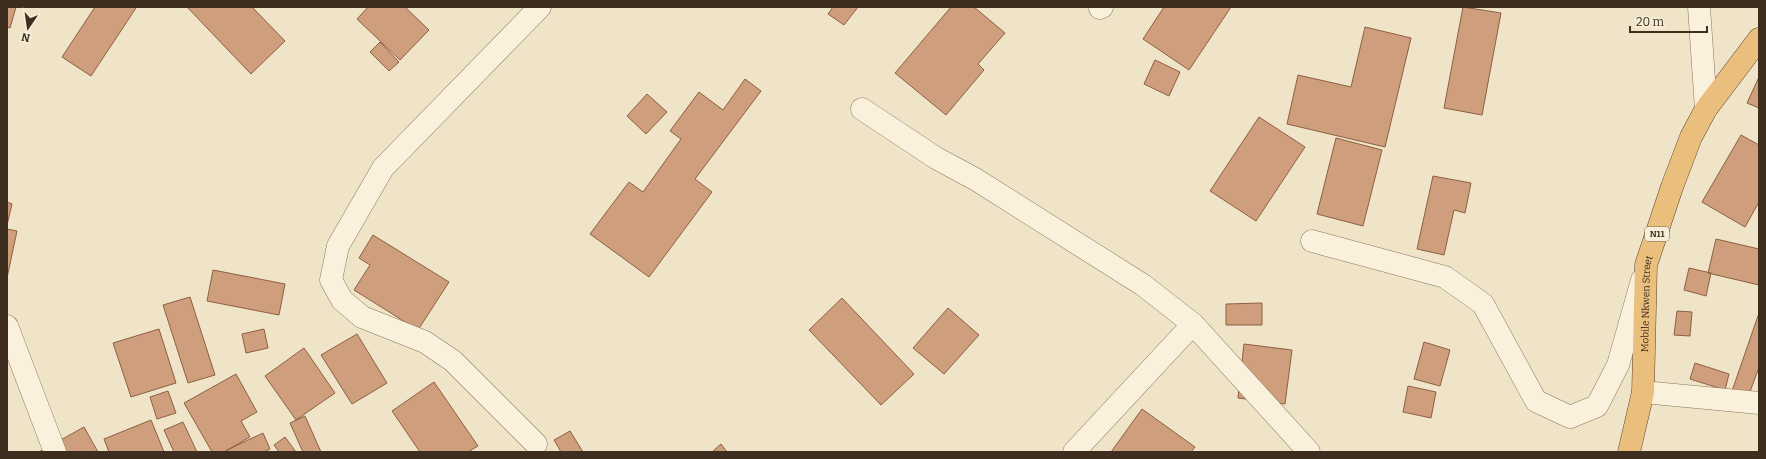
<svg xmlns="http://www.w3.org/2000/svg" width="1766" height="459" font-family="Bitter,serif">
<rect width="100%" height="100%" fill="#f0e4c8"/>
<path fill="#cf9f7d" stroke="#8d5f41" d="M7,7h9l-6,21 -3,-1z
M95,7h39l2,1 -45,68 -29,-19z
M187,7h65l33,34 -34,33z
M368,7h37l24,23 -29,30 -43,-41z
M833,7h25l-14,18 -16,-11z
M951,7h23l31,26 -27,31 6,6 -38,45 -51,-42z
M1164,7h67l-42,63 -46,-31z
M1463,7l38,6 -19,102 -38,-7z
M1365,27l46,11 -26,109 -98,-23 11,-49 53,12z
M380,42l19,20 -10,9 -19,-19z
M1155,60l25,12 -11,24 -25,-12z
M1759,77v31l-12,-5z
M745,79l16,12 -66,88 17,13 -63,85 -59,-43 39,-52 14,10 38,-53 -11,-8 29,-39 24,18z
M647,94l20,18 -21,22 -19,-18z
M1259,117l46,30 -49,74 -46,-30z
M1741,135l18,10v57l-14,25 -43,-25z
M1336,138l46,12 -19,76 -46,-12z
M1433,176l38,7 -6,30 -11,-3 -10,45 -27,-6z
M7,202l5,2 -5,21z
M7,229l10,2 -10,47z
M373,235l76,47 -31,48 -64,-40 16,-25 -11,-7z
M1716,239l43,10v36l-51,-12z
M1689,268l22,5 -5,23 -22,-6z
M213,270l72,14 -6,31 -72,-14z
M190,297l25,78 -27,8 -25,-78z
M842,298l72,76 -33,31 -72,-75z
M1262,303v22h-36v-21z
M948,308l31,27 -35,39 -31,-26z
M1677,311l15,1 -2,24 -16,-1z
M1759,313v57h-1l-10,27 -16,-6z
M159,329l17,54 -45,14 -18,-54z
M264,329l4,19 -22,5 -4,-19z
M357,334l30,49 -35,21 -31,-49z
M1424,342l26,8 -10,36 -26,-7z
M1244,344l48,6 -7,54 -47,-6z
M304,348l31,45 -39,27 -31,-44z
M1695,363l34,11 -4,16 -35,-11z
M236,374l21,38 -16,9 9,16 -26,15h-12l-28,-49z
M434,382l44,64 -10,6h-48l-28,-41z
M1408,386l28,6 -5,26 -28,-6z
M168,391l8,22 -19,6 -7,-22z
M1142,409l53,38 -4,5h-80z
M305,416l16,36h-18l-13,-29z
M151,420l13,32h-55l-5,-13z
M183,422l14,30h-23l-10,-22z
M84,427l14,25h-59z
M570,431l13,21h-22l-7,-12z
M263,433l7,16 -6,3h-36l-1,-2z
M285,437l11,15h-17l-5,-7z
M721,444l6,8h-15z"/>
<g fill="none" stroke-linecap="round" stroke-linejoin="round">
<defs>
<path id="minor" d="M1100,8l2,-1
M862,109l74,49 39,21 168,106 50,39 116,128
M1312,241l133,36 38,27 53,97 34,16 27,-11 21,-41 24,-85
M7,326l48,126
M1643,392l116,11
M536,444l-83,-83 -28,-19 -63,-25 -20,-17 -11,-20 7,-34 45,-78 157,-161
M1074,452l119,-128"/>
<path id="tertiary" d="M1699,7l7,102"/>
<g id="trunk">
<path id="s1" d="M1629,452l14,-60 3,-127 26,-78 19,-50 15,-28 53,-70"/>
</g>
</defs>
<use href="#minor" stroke="#8d765c" stroke-width="23"/>
<use href="#tertiary" stroke="#8d765c" stroke-width="23"/>
<use href="#trunk" stroke="#5b4430" stroke-width="23"/>
<use href="#minor" stroke="#faf1dc" stroke-width="22"/>
<use href="#tertiary" stroke="#faf1dc" stroke-width="22"/>
<use href="#trunk" stroke="#eabe7c" stroke-width="22"/>
</g>
<g text-anchor="middle" stroke-width="3" stroke-linejoin="round" paint-order="stroke">
<rect fill="#f7eed8" stroke="#756857" stroke-width="1" x="1645" y="227" width="24" height="14" rx="3"/>
<g font-size="9" font-weight="bold" fill="#3d2e20">
<text x="1657" y="237">N11</text>
</g>
<g font-size="10" fill="#3d2e20" stroke="#f7eed8">
<text dy="4" stroke="none"><textPath href="#s1" startOffset="150">Mobile Nkwen Street</textPath></text>
</g>
</g>
<rect width="1766" height="459" fill="none" stroke="#3d2e20" stroke-width="16"/>
<g transform="translate(28 28) rotate(193)" stroke="#f7eed8" stroke-width="3" paint-order="stroke">
<path d="M0-3L7 15L0 10L-7 15Z" fill="#3d2e20"/>
<text y="-6" font-size="11" font-weight="bold" text-anchor="middle" fill="#3d2e20">N</text>
</g>
<path d="M1630 26v6h77v-6" fill="none" stroke="#3d2e20" stroke-width="2"/>
<text x="1636" y="26" font-size="12" fill="#3d2e20" stroke="#f7eed8" stroke-width="3" paint-order="stroke">20 m</text>
</svg>
